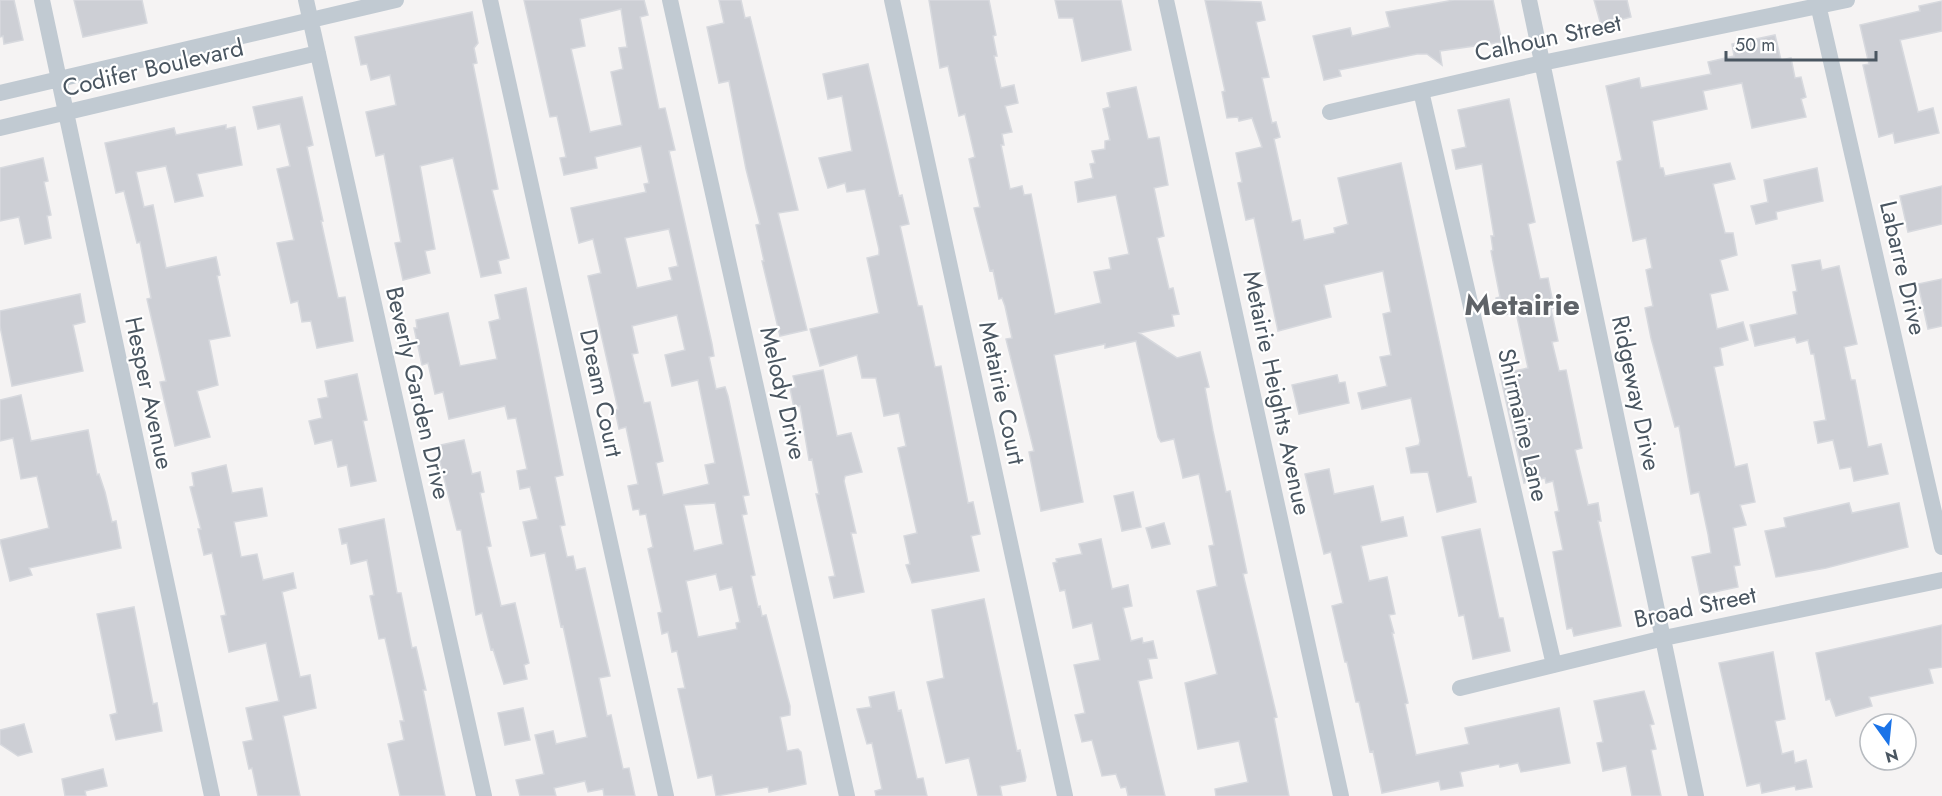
<svg xmlns="http://www.w3.org/2000/svg" width="1942" height="796" font-family="Jost,sans-serif">
<rect width="100%" height="100%" fill="#f5f3f3"/>
<path fill="#cdcfd5" stroke="#d7d9de" stroke-width="1.5" fill-rule="evenodd" d="M0,0h14l9,40 -19,4 -1,-8 -3,1z
M74,0h68l5,23 -64,14z
M524,0h120l4,15 -8,2 19,92 6,-1 10,42 -6,1 43,193 2,12 -5,1 7,32 9,-2 3,9 21,99 -6,1 4,18 -5,1 13,60 -4,1 7,31 2,-1 2,10 4,-1 24,91v9l-10,2 7,34 11,-2 3,3 5,32 -37,8 -1,-5 -52,9 -4,-21 -14,3 -20,-89 7,-1 -8,-37 -5,1 -4,-20 -6,2 -4,-21 4,-1 -14,-63 5,-2 -7,-33 -6,1 -1,-6 -6,1 -5,-24 10,-2 -12,-57 -7,2 -4,-19 3,-1 -30,-133 13,-3 -8,-34 -14,4 -8,-35 75,-16 -2,-8 5,-1 -8,-37 -46,11 2,11 -33,7 -4,-17 6,-1 -9,-41 -7,1zM621,9l6,38 -8,1 4,21 -12,3 11,53 -32,7 -19,-83 14,-3 -5,-27zM669,229l9,37 -9,2 3,12 -35,8 -12,-50zM677,315l8,35 -20,5 7,31 26,-6 17,83 -10,2 4,19 -46,11 -7,-32 7,-2 -13,-59 -6,1 -12,-49 6,-1 -6,-27zM715,503l8,41 -29,7 -10,-46zM716,574l4,16 12,-3 8,35 -4,1 1,6 -39,8 -12,-56z
M719,0h22l4,18 5,-1 48,193 -20,3 29,117 -27,6 -18,-75h2l-8,-36 4,-1 -14,-55 -17,-88 -10,2 -12,-56 17,-4z
M929,0h60l7,35 -3,1 4,20h-3l7,32 13,-3 4,18 -13,3 7,26 -10,2 2,11h-3l9,44 12,-3 2,9 7,-1 24,120 46,-11 -7,-31 17,-3 -2,-11 20,-4 -13,-59 -38,7 -3,-20 18,-4 -3,-14 5,-1 -3,-12 13,-2v-8l5,-1 -7,-31 7,-2 -3,-14 29,-6 12,52 11,-2 9,48 -14,3 10,48 -7,2 12,51 4,-1 6,26 -7,1 2,11 -35,7 38,25 23,-6 9,35 -4,1 8,43 13,61 4,-1 17,82 -4,1 34,143 -3,1 15,78h-73l-1,-7 33,-7 -9,-41 -41,8 -13,-66 32,-9 -20,-83 20,-5 -8,-40 5,-1 -15,-71 -16,4 -9,-39 -13,3 -3,-5 -22,-96 -31,7v-4l-51,11 29,147 -42,9 -12,-59 5,-1 -28,-112 6,-1 -7,-32 -3,-8 -3,1 -6,-29 -3,1 -16,-63 6,-1 -11,-48 6,-2 -10,-43 -6,2 -11,-50 -8,2z
M1055,0h66l10,50 -49,11 -9,-43h-14z
M1205,0l56,2 4,18 -9,2 13,55 -7,1 10,45 4,-1 4,15 -6,2 18,83 8,-2 4,20 31,-7 -1,-5 14,-4 -10,-46 63,-15 67,314h3l5,25 -39,10 -9,-40 -17,1 -5,-25 13,-3 1,-4 -9,-43 -49,11 -4,-16 29,-7 -7,-29 11,-2 -8,-41 8,-2 -8,-41 -59,14 7,32 -53,14 -24,-113 -8,2 -8,-37 4,-1 -6,-29 26,-6 -10,-29 -13,3 -1,-4 -11,1 -5,-26 3,-1z
M1454,0h39l9,42 -62,9 2,14 -15,-11h-10l-78,16 2,6 -17,4 -11,-44 37,-8 2,8 38,-9 -4,-15z
M1594,0h33l4,17 -30,8z
M1942,1v30l-42,9 18,72 15,-4 6,25 -44,10 -2,-10 -14,4 -16,-72 6,-1 -9,-39 60,-14 -1,-5z
M472,12l6,31 -4,5 3,15 -4,1 25,125 -6,1 17,68 -11,3 3,12 -20,4 -28,-119 -33,8 15,83 -10,2 5,22 -27,7 -8,-37 6,-1 -17,-88 -8,2 -10,-44 30,-7 -6,-30 -19,5 -4,-16 -6,1 -6,-28z
M1775,35l6,25 10,-2 4,20 6,-1 5,20 -5,2 5,18 -54,11 -10,-45 -39,8 4,18 -55,12 8,47h3l2,8 65,-13 5,16 -22,5 12,49h8l4,22 -17,5 8,30 -18,4 7,35 26,-7 5,18 -28,8 3,17 -9,2 21,100 12,-3 8,38 -15,3 6,20 -13,3 7,37 -6,1 4,21 -38,8 -8,-38 19,-4 -3,-19 -9,-42 -8,2 -12,-68 -4,1 -24,-89 -6,-30 8,-2 -7,-36 6,-2 -6,-30 -13,3 -16,-79 5,-2 -16,-74 33,-8 2,10 70,-14 -3,-12 26,-6 -2,-12z
M868,64l31,132 3,-1 7,29 -9,2 18,80h4l13,61 6,-1 27,137 5,-1 7,32 -9,2 8,35 -67,12 -6,-18 4,-1 -6,-28 13,-3 -19,-85 8,-2 -7,-33 -15,3 -8,-38h-14l-5,-23 -37,11 -10,-37 69,-16 -12,-55 12,-3v-6l-14,-60 -18,3 -2,-9 -17,5 -9,-30 33,-7 -10,-55 -14,3 -5,-25z
M302,97l11,48 -6,2 16,74h-2l17,77 7,-1 8,44 -36,7 -6,-27 -9,1 -4,-21 -7,2 -14,-60 17,-3 -17,-71 13,-3 -10,-42 -22,5 -5,-22z
M1509,99l26,123 -7,2 12,55 8,-1 6,30 -3,1 7,32 -6,1 7,29 7,-1 16,78 -7,2 13,55 10,-2 3,18h-3l23,105 -47,10 -2,-8 -5,1 -14,-77 10,-2 -8,-38 4,-1 -6,-30 -7,2 -1,-5 -21,5 -24,-109 28,-6 -12,-56 -16,4 -4,-18 4,-1 -9,-46 2,-1 -2,-14h3l-12,-72 -26,5 -4,-19 14,-3 -8,-37z
M226,125v4l9,-2 7,38 -45,9 6,22 -28,6 -9,-36 -30,6 8,35 9,-2 13,63 50,-11 4,18 -3,1 13,60 -21,4 9,45 -21,6 13,46 -35,9 -15,-64 6,-1 -19,-82 4,-1 -11,-56 -3,1 -13,-52 -8,2 -11,-50 69,-15 2,7z
M43,158l5,23 -4,1 7,33 -4,1 4,22 -26,6 -6,-27 -19,4v-53z
M1817,168l6,33 -47,11 1,7 -21,5 -5,-18 17,-4 -4,-22z
M1942,186v38l-34,8 -8,-36z
M1820,260l2,10 17,-4 18,78 -13,3 7,33h4l13,67 13,-3 7,30 -34,7 -3,-14 -11,2 -7,-29 -15,3 -4,-21 12,-2 -12,-66h-3l-3,-14 -11,3 -2,-6 -40,9 -5,-21 47,-11 -4,-22 4,-1 -5,-26z
M1942,279v47l-14,3 -10,-45z
M526,288l37,187 -8,2 10,48 -5,1 7,31 6,-1 3,14 9,-2 25,108 -11,2 8,38 4,-1 12,54 6,-1 6,28h-31l-1,-7 -15,3 -3,-11 -31,7 2,8h-36l-4,-16 28,-6 -9,-39 18,-4 3,13 31,-7 -24,-111 -2,1 -16,-74 -14,3 -8,-34 15,-3 -8,-32 -10,2 -3,-18 10,-2 -11,-51 -8,1 -3,-13 -56,13 -6,-27 -8,2 -7,-31 -6,2 -8,-37h3l-1,-8 32,-7 12,53 37,-7 -8,-37 11,-3 -5,-24z
M80,294l5,28 -12,3 10,46 -71,15 -12,-60v-15z
M823,370l14,66 14,-3 11,39 -17,4 -1,5 12,52h-5l13,59 -30,6 -5,-21 6,-1 -19,-82h3l-7,-35 -3,1 -9,-54 -6,2 -4,-20 6,-1 -3,-11z
M357,374l10,46 -4,1 13,60 -25,5 -4,-21 -9,2 -6,-27 -17,4 -6,-23 13,-3 -4,-19 10,-2 -3,-16z
M1337,375l2,8 6,-1 4,21 -50,11 -7,-29z
M21,395l10,46 57,-11 9,45 2,-1 6,18 7,30 4,-1 5,27 -92,20 3,7 -22,6 -10,-41 49,-12 -12,-52 -16,3 -8,-41 -13,3v-41z
M464,440l8,34 8,-2 4,20 -4,1 11,53 -4,1 14,59 14,-3 14,60 -5,2 3,14 -23,5 -11,-35 -2,1 -9,-37 -6,2 -15,-85h-4l-21,-84z
M226,465l6,28 30,-5 5,28 -33,6 7,35 16,-3 6,26 30,-7 3,15 -14,4 18,85 10,-2 6,33 -33,8 17,80h-42l-6,-28 -3,1 -6,-27 10,-2 -7,-32 33,-7 -8,-35 -5,-23 -37,9 -8,-36 5,-1 -14,-62 -8,2 -6,-26h3l-11,-42 4,-1 -2,-13z
M1329,469l5,25 39,-8 8,36 22,-5 4,19 -46,10 8,35 18,-4 8,37 -6,1 5,18h-2l16,70 -3,1 11,51 53,-11 -4,-16 94,-20 11,55 -49,9 -3,-9 -18,4 -1,-3 -39,8 3,14 -22,4 -2,-9 -57,12 -9,-42 -3,1 -11,-50h-3l-9,-40h-2l-13,-56 11,-3 -12,-51 -7,2 -19,-80z
M1133,492l8,35 -19,4 -8,-35z
M1849,503l3,10 47,-10 9,44 -82,21 -50,9 -11,-46 21,-4 -2,-9z
M384,519l13,74h4l11,55 4,-1 10,43h-3l22,106h-45l-12,-52 16,-4 -4,-19h4l-19,-83 -6,1 -9,-43 4,-1 -7,-35 -16,4 -4,-21 -5,1 -3,-15z
M1164,523l6,21 -18,4 -6,-20z
M1480,529l19,89h4l7,33 -37,8 -9,-44 -5,1 -17,-79z
M1101,539l11,50 16,-4 4,21 -9,2 8,33 11,-3 1,5 10,-2 4,17 -9,1 4,19 -14,3 27,115h-37l-2,-9 -5,1 -5,-14 -14,2 -10,-36 -10,2 -7,-27 10,-2 -11,-48 26,-5 -8,-37 -19,5 -8,-38 -5,1 -7,-28 4,-1 -1,-3 26,-5 -3,-10z
M984,599l33,152 3,-1 6,27 -1,4 -25,5 2,10h-24l-9,-38 -23,5 -19,-81 17,-4 -12,-68z
M134,607l19,97 4,-1 5,28 -46,9 -6,-25 7,-2 -20,-99z
M1942,625v42l-13,2 4,14 -64,14 3,9 -36,10 -6,-17 -4,1 -10,-47z
M1773,652l12,67 -10,2 7,33 11,-3 2,12 11,-3 6,27 -16,3 -1,-4 -33,7 -2,-10 -13,3 -28,-123z
M1644,691l10,33 -4,1 6,24 -5,1 10,46h-29l-6,-30 -23,5 -6,-28 6,-1 -9,-41z
M894,692l4,19 3,-1 16,69 6,-1 4,18h-51l-1,-5 7,-2 -10,-46 -5,1 -10,-35 14,-2 -2,-10z
M523,708l7,32 -25,5 -7,-32z
M24,724l8,28 -14,4 -18,-12v-14z
M103,769l4,17 -22,5 1,5h-21l-3,-17z"/>
<g fill="none" stroke-linecap="round" stroke-linejoin="round">
<path stroke="#c1cad2" stroke-width="16" d="M42,0l170,796
M306,0l178,796
M490,0l176,796
M670,0l177,796
M892,0l173,796
M1166,0l175,796
M1529,0l167,796
M1817,0l125,547
M1421,91l133,574
M0,93l396,-93
M1330,112l212,-49 305,-63
M0,128l318,-75
M1460,688l204,-50 278,-58"/>
</g>
<g text-anchor="middle" stroke-width="4.5" stroke-linejoin="round" paint-order="stroke">
<g font-size="24" fill="#4a5661" stroke="#fff">
<text transform="translate(1548 38) rotate(-12)" y="8">Calhoun Street</text>
<text transform="translate(153 68) rotate(-13)" y="8">Codifer Boulevard</text>
<text transform="translate(1903 268) rotate(77)" y="8">Labarre Drive</text>
<text transform="translate(149 393) rotate(78)" y="8">Hesper Avenue</text>
<text transform="translate(418 393) rotate(77)" y="8">Beverly Garden Drive</text>
<text transform="translate(601 393) rotate(78)" y="8">Dream Court</text>
<text transform="translate(783 393) rotate(77)" y="8">Melody Drive</text>
<text transform="translate(1002 393) rotate(78)" y="8">Metairie Court</text>
<text transform="translate(1277 393) rotate(78)" y="8">Metairie Heights Avenue</text>
<text transform="translate(1636 393) rotate(78)" y="8">Ridgeway Drive</text>
<text transform="translate(1523 425) rotate(77)" y="8">Shirmaine Lane</text>
<text transform="translate(1695 607) rotate(-12)" y="8">Broad Street</text>
</g>
<g font-size="30" font-weight="bold" fill="#5f6368" stroke="#fff">
<text x="1522" y="315">Metairie</text>
</g>
</g>
<g transform="translate(1888 742) rotate(165)"><circle r="28" fill="#ffffff" stroke="#b7bbc0" stroke-width="1.5"/>
<path d="M0-4.5L10 22L0 15L-10 22Z" fill="#1a73e8"/>
<text y="-9" font-size="16" font-weight="bold" text-anchor="middle" fill="#4a5661">N</text>
</g>
<path d="M1726 51v9h150v-9" fill="none" stroke="#4a5661" stroke-width="3"/>
<text x="1735" y="51" font-size="18" fill="#4a5661" stroke="#ffffff" stroke-width="4.5" paint-order="stroke">50 m</text>
</svg>
